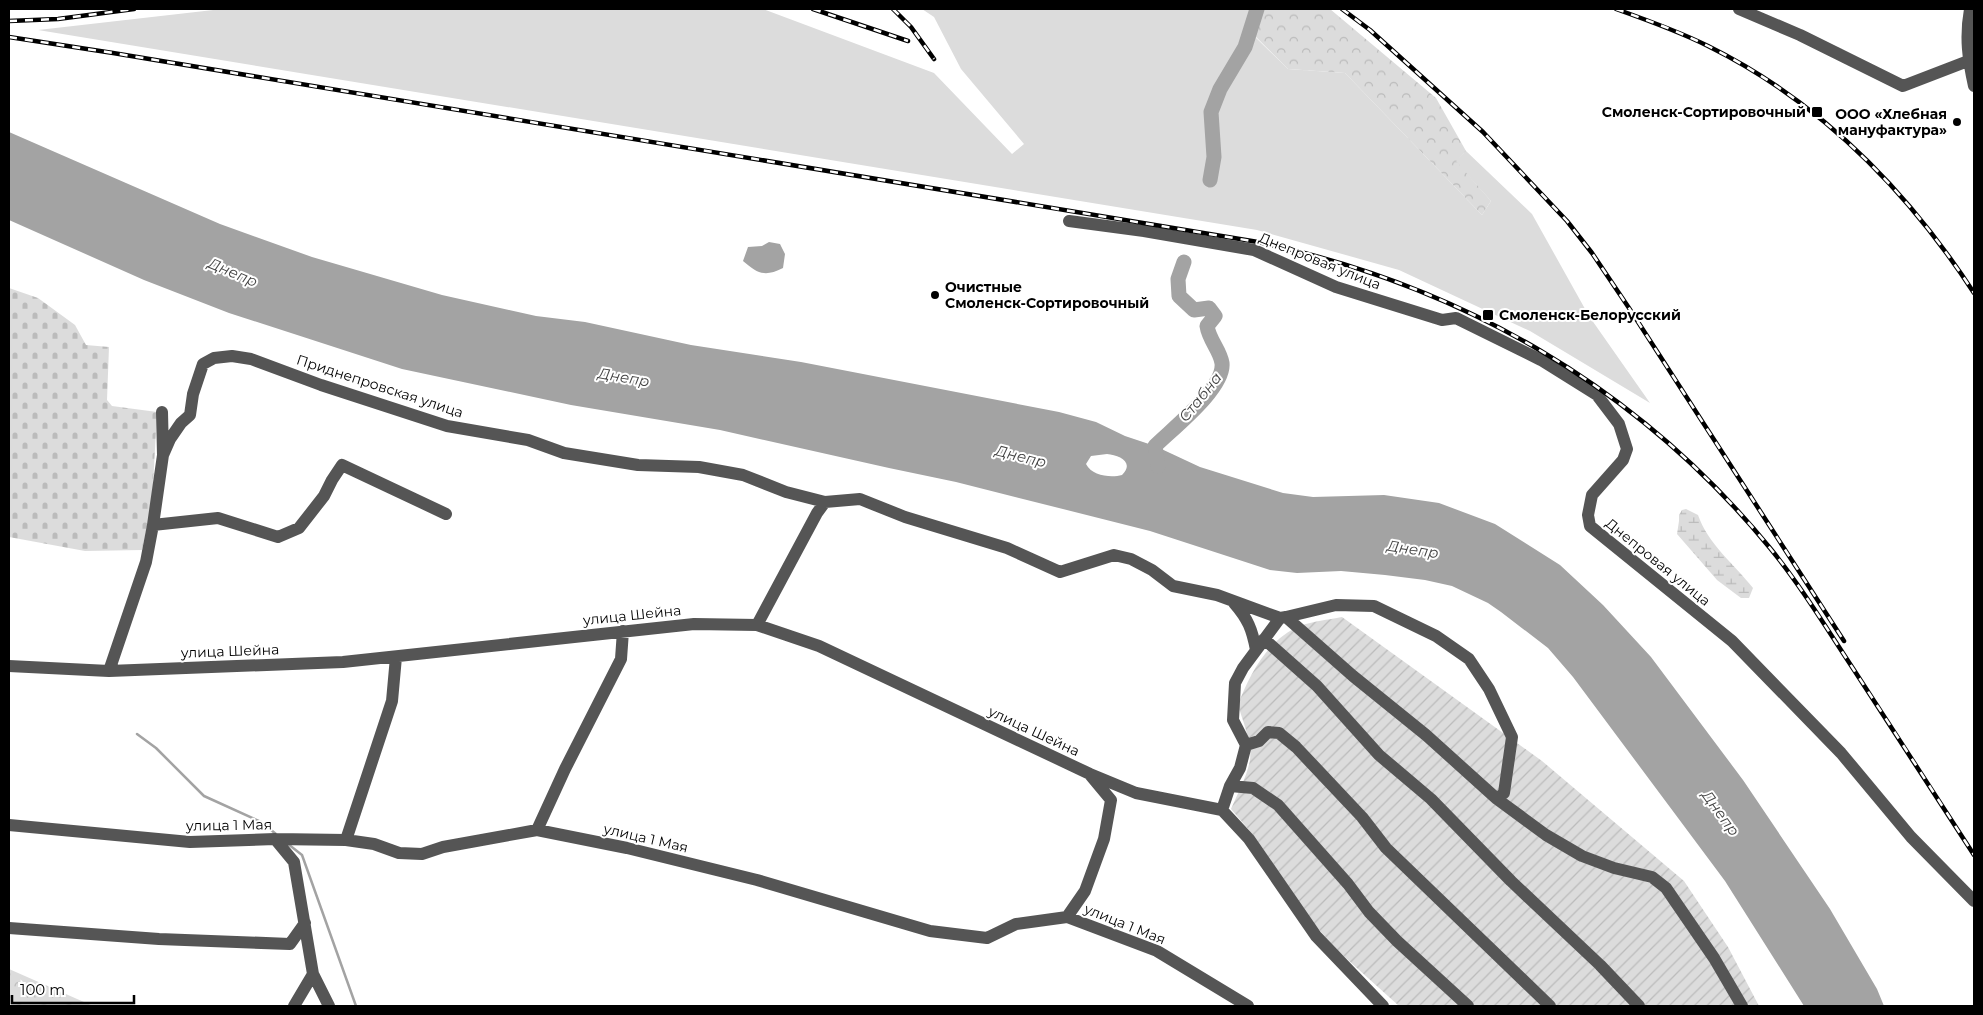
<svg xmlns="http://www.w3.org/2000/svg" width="1983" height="1015" font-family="Montserrat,sans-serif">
<defs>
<pattern id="forest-crowns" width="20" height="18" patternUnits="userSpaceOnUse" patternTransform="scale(1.25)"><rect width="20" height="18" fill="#dcdcdc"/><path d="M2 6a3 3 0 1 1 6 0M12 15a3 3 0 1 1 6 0" fill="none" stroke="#bbb"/></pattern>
<pattern id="wetland-marsh" width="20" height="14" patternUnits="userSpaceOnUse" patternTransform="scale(1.25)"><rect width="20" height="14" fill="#dcdcdc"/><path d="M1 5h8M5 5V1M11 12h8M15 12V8" fill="none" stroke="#bbb"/></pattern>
<pattern id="cemetery-stones" width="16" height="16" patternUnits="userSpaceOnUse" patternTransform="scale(1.25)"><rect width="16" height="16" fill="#dcdcdc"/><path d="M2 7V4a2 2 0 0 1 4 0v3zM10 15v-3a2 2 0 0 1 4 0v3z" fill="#bbb"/></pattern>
<pattern id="garden-furrows" width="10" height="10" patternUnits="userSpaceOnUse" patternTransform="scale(1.25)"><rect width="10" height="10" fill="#dcdcdc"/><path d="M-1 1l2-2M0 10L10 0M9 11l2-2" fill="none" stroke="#bbb"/></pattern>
</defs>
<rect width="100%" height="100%" fill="#fff"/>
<path fill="#dcdcdc" d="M222,9H763L934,73L1012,154L1024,144L961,69L934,17L922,9H1257L1249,31L1288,69L1345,73L1482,215L1491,201L1455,161L1466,151L1532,214L1589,316L1650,403L1530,331L1399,270L1257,230L38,30Z"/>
<path fill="url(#forest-crowns)" d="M1257,9H1330L1436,98L1466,151L1456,161L1491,201L1482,215L1345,73L1288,69L1249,30Z
M9,969L93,1006H9Z"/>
<path fill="url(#wetland-marsh)" d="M1686,509L1698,515C1708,544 1734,564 1753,588L1749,598H1741L1717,580L1677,534L1679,521V515L1682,510Z"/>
<path fill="url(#cemetery-stones)" d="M9,288L38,298L75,325L86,345L109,347L107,400L112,406L157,412L152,503L142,550L85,551L9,537Z"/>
<path fill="url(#garden-furrows)" d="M1342,617L1542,761L1684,881L1728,947L1759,1006H1399L1337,950L1308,917L1255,837L1231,809C1238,793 1247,776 1250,760C1252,742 1243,722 1238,705C1249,675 1268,639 1300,626C1313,621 1328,620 1342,617Z"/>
<path fill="#a3a3a3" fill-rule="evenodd" d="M9,132L220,224L312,257L442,295L536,316L585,322L691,345L801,362L1059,412L1096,422L1125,436L1155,446L1200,467L1283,493L1313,497L1384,495L1439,503L1495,524L1560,565L1603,605L1651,657L1743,780L1830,909L1877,989L1884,1006H1804L1725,881L1573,677L1548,648L1501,612L1488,603L1452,586L1425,580L1385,575L1341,571L1297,573L1270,570L1150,531L956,482L889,468L720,430L571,405L402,369L229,313L144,280L9,220ZM1107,454C1119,455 1135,462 1122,475C1111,478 1092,476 1086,464L1091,456Z
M769,242L780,244L785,254L783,268C765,277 758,274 743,261L748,247L762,246Z"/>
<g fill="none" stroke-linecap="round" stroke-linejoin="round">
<path stroke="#a3a3a3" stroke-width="2.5" d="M137,734L156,748L204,796L261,822L276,834
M288,844L302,855L356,1006"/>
<path stroke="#a3a3a3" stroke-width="15" d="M1210,180L1214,157L1211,112L1220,89L1245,47L1257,9
M1158,466L1155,446C1172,429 1225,388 1222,363C1220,350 1209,340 1207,326L1215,316L1209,308L1194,310L1179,296L1178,279L1184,262"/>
<path stroke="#555" stroke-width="12" d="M1739,9L1800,35L1903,86L1968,61
M1970,9C1965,37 1968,59 1974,86
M1069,221L1144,231L1254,250L1336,287L1442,320L1456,318L1541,360L1597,395L1619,424L1627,449L1623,460L1592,495L1588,515L1590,526L1732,641L1841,753L1911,837L1974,901
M163,455L170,439L181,423L190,415L193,394L203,364L214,358L232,356L251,359L321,385L447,426L528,440L564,453L638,465L699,467L743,475L786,492L825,502L860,499L905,517L1007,548L1060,572L1114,555L1131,559L1152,570L1173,586L1217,595L1280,618
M153,525L218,518L278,537L299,528L324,496L332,480L342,465L446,514
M1234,603C1248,619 1252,629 1256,650
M757,625L817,513L825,502
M1264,639L1317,686L1379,755L1431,799L1511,881L1600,965L1639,1006
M9,666L109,671L343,662L694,624L757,625L819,646L1090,774L1136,793L1222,810
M109,671L146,562L153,525L163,455L162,412
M1246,745L1259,741L1268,732L1279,733L1296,747L1362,817L1386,848L1550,1006
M1230,786L1253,788L1278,805L1348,884L1369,912L1397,941L1468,1006
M1497,799L1546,835L1582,856L1614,868L1652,877L1666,888L1714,958L1742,1006
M1222,810L1230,786L1240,768L1246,745L1233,720L1235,683L1243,668L1280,618L1286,617L1336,605L1374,606L1436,636L1469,659L1489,689L1512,737L1504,793L1497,799L1426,735L1353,676L1286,617
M1222,810L1249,839L1316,936L1383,1006
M9,825L190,842L275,839L346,840L374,844L399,853L422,854L443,847L537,830L627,848L757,880L930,931L987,938L1016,924L1067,917L1157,951L1248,1006
M537,830L565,769L621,659L623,631
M275,839L294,862L313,974L329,1006
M346,840L392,701L396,657
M1067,917L1085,891L1104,839L1111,800L1091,776
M9,928L159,939L290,944L305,923
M294,1006L313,974"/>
<g stroke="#000" stroke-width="4.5">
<path id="rail" d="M813,9L908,41
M893,9L911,27L934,59
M1342,9L1370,30L1483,132L1567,221L1592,253L1629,308L1844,641
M1616,9C1647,20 1678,31 1708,46C1819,101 1907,190 1974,293
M9,21L58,19L134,9
M9,37L113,53L1258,242C1461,285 1638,387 1770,548C1801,586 1827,629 1854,670C1894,731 1934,793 1974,855"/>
</g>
<use href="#rail" stroke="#fff" stroke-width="2.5" stroke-dasharray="8" stroke-linecap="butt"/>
</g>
<g fill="#000" stroke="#fff" stroke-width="2">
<rect x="1811" y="106" width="12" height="12" rx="2.5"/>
<circle cx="1957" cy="122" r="5"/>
<circle cx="935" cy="295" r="5"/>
<rect x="1482" y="309" width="12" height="12" rx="2.5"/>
</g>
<g text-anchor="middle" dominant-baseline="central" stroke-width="4" stroke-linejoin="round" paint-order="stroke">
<g font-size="14" font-weight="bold" fill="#000" stroke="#fff" text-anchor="end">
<text x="1806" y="112">Смоленск-Сортировочный</text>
<text x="1947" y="114">ООО «Хлебная<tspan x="1947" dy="16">мануфактура»</tspan></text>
<text x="945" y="287" text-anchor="start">Очистные<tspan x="945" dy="16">Смоленск-Сортировочный</tspan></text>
<text x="1499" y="315" text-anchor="start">Смоленск-Белорусский</text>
</g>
<g font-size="14" fill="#000" stroke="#fff">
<text transform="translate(1320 261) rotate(22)">Днепровая улица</text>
<text transform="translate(380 386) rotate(18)">Приднепровская улица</text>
<text transform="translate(1658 562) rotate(39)">Днепровая улица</text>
<text transform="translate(632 615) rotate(-6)">улица Шейна</text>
<text transform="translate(230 651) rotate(-2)">улица Шейна</text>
<text transform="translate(1034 731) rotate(25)">улица Шейна</text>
<text transform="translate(229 825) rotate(-1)">улица 1 Мая</text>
<text transform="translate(646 838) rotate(13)">улица 1 Мая</text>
<text transform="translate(1125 924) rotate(22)">улица 1 Мая</text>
</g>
<g font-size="15" font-style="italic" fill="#444" stroke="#fff">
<text transform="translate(233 272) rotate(23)">Днепр</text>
<text transform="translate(624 377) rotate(10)">Днепр</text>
<text transform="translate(1200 397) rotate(-51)">Стабна</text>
<text transform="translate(1021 456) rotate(14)">Днепр</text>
<text transform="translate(1413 549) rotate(9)">Днепр</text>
<text transform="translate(1721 813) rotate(54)">Днепр</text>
</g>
</g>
<rect width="1983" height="1015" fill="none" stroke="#000000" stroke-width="20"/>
<path d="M12 995v8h122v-8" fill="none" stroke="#000000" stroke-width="2.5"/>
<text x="20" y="995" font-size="15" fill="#000000" stroke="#ffffff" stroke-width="4" paint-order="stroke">100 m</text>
</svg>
